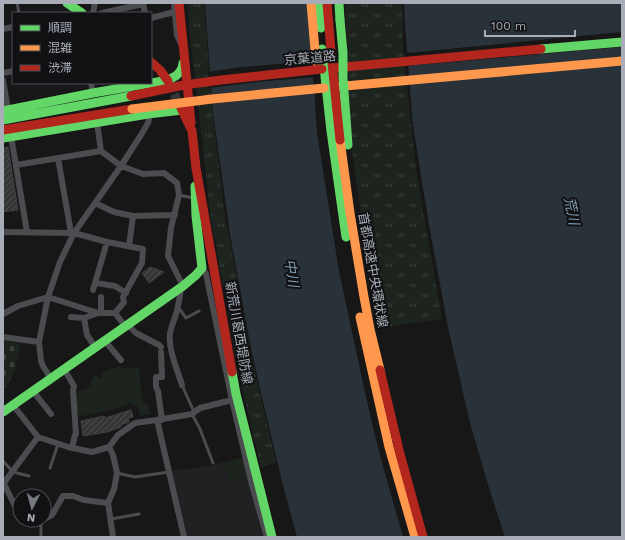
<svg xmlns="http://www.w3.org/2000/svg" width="625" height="540" font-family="'Work Sans','Noto Sans JP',sans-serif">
<defs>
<pattern id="grass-tufts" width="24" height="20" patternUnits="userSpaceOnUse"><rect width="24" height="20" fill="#1d241e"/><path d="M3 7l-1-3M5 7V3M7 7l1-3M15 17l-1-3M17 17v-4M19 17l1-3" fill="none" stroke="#3b413d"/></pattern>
<pattern id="cemetery-stones" width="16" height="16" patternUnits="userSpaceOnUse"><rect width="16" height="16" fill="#1d241e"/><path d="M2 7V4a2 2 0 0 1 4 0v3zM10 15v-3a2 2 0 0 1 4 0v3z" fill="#3b413d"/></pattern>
<pattern id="building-hatch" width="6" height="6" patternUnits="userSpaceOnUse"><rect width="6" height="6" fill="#353536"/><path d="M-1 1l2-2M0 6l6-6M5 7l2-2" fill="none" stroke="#4f5051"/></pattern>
</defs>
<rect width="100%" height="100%" fill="#171717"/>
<path fill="#212123" d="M221,463L230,480L248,476L265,537H186L172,471L214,465Z"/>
<path fill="url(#grass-tufts)" d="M188,3H204L212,107L224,211L253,364L276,462L261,467L237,366L210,211L189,25Z
M345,3H402L403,49L416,170L442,319L378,328L350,137Z"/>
<path fill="url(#cemetery-stones)" d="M6,341L20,344C17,361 16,373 6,388L3,386V349Z"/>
<path fill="#1d241e" d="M118,367L126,368L139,367L142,401L149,406L150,414L140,416L138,408L130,402C120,410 91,414 77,417L75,392C87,389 91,388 93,375L101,378L104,371Z
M244,457L248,476L230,480L221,463Z"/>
<path fill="#2a3239" d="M205,3H308L317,133L339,271L362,379L374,432L384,470L403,537H297L283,485L262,397L250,343L230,234L213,112Z
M404,3H622V537H505L490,491L470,423L448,327L429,225L413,125L405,25Z"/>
<path fill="#171717" d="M622,32V47L407,66L406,53Z
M314,61L315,77L256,82L209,88L208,72L241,67Z"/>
<path fill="url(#building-hatch)" stroke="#3f4043" d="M8,147L18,210L3,212V148Z
M150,267L164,272L149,283L142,273Z
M131,410L133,417L128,418L129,421V422L121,425V427L107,432L83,436L81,421L104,416L105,418Z"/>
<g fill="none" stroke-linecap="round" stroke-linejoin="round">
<path stroke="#343537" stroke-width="9" stroke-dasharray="9 4.5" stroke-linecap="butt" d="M168,82L181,108"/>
<path stroke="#4b4c50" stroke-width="3" d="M17,3L19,13
M179,195L193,198
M178,307L186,318L199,311
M182,385L194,412
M192,414L200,429L213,463
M3,461L13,472L29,476
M50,468L58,444
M117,473L135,477L169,472
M111,519L139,514
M41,520V537"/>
<path stroke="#4b4c50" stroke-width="6" d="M174,3L177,35L181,44
M93,13L95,3
M102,13L143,4L145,13
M151,18L174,12
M3,29L13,27
M3,73L13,71
M3,80L8,110
M91,83L93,93
M97,122L101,151
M11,136L27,232
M58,158L71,233
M16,165L101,151L121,166L143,174L164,173L177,183L179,195L171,228L168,256L183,286
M95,203L114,212L133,216L175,215
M3,232L74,233L107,242L143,249L142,263L123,297L124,302L115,313H98
M129,246L133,216
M202,268L206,274L232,400L252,485L267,537
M96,283L115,286L126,293
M181,287C180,293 180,299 178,305C177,315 172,323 170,333C168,349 177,369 182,385
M93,290L107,242
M101,313V297
M115,313L125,326
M3,314L18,306L48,297L98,313L84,318L71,317
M84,318L87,335L95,347
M127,324L136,333L159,345L161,347
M3,337L39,342
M104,340L121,360
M161,352L162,377H156V387L158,391L162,420
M64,369L74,386L73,391L76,434L75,435L72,448
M51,379L43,366L41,361L39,342L48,297L60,262L74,233L121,166L141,135L148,123L149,119L148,114
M33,391L51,414
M13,405L38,437L68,447L92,452L109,447L118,435L135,423L157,420L192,414L200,408L232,400
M157,420L184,537
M109,447L113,455L117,473L114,489L108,503L113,537
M3,484L38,437
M4,484L15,506L20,509
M44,519L52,515L63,496H73L84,500L108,503"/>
<path stroke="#63d668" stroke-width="9" d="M67,3L82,13
M339,3L340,20
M541,49L622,42
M151,83C164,81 182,79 183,63
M3,111L93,93L151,83
M3,120L131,96
M3,138L148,114L182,110
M232,372L236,394L272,537
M3,412L183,286L196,275L202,268L196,216L195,186"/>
<path stroke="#ff974d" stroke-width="9" d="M334,87L622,61"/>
<path stroke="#b3261e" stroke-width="9" d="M179,3L191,123
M151,62L160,70L168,81
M334,68L541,49
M181,108L192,131L196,168L232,372
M3,130L132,109"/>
<path stroke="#63d668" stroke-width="9" d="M319,3L321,28
M340,20L343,53V78L348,145
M322,49L331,131L346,237"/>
<path stroke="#ff974d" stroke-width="9" d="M311,3L316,62
M132,109L212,99L324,88
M340,140L350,213L364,297L370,329L380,370
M360,317L389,447L415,537"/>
<path stroke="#b3261e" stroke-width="9" d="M327,3L332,63L340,140
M131,96L184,85L221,80L322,69
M380,370L400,454L423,537"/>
</g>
<g text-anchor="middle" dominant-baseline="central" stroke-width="4" stroke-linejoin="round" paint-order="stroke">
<g font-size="13" fill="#a8adb8" stroke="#111113">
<text transform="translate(310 58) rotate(-5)">京葉道路</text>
<text transform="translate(373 270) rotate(80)">首都高速中央環状線</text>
<text transform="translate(239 333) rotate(80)">新荒川葛西堤防線</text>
</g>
<g font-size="14" font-style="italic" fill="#7f9bb3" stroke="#111113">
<text transform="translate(572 211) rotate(78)">荒川</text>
<text transform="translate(292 273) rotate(82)">中川</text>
</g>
</g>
<rect width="625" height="540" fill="none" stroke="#a8adb8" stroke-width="8"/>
<rect x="12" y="12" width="140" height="72" fill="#111113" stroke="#4d4f55"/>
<rect x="20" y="25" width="20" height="6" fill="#63d668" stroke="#4d4f55"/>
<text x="48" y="32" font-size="12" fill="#a8adb8">順調</text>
<rect x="20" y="45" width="20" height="6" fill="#ff974d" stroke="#4d4f55"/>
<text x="48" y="52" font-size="12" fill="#a8adb8">混雑</text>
<rect x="20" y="65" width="20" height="6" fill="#b3261e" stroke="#4d4f55"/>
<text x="48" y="72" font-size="12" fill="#a8adb8">渋滞</text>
<g transform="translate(32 508) rotate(186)"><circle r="19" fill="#111113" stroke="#4d4f55"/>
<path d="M0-3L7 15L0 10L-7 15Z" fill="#757880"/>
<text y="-6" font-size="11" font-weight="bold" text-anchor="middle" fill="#a8adb8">N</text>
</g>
<path d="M485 30v6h90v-6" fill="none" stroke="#a8adb8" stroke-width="2"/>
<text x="491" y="30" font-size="12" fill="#a8adb8" stroke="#111113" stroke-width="3" paint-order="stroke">100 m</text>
</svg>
